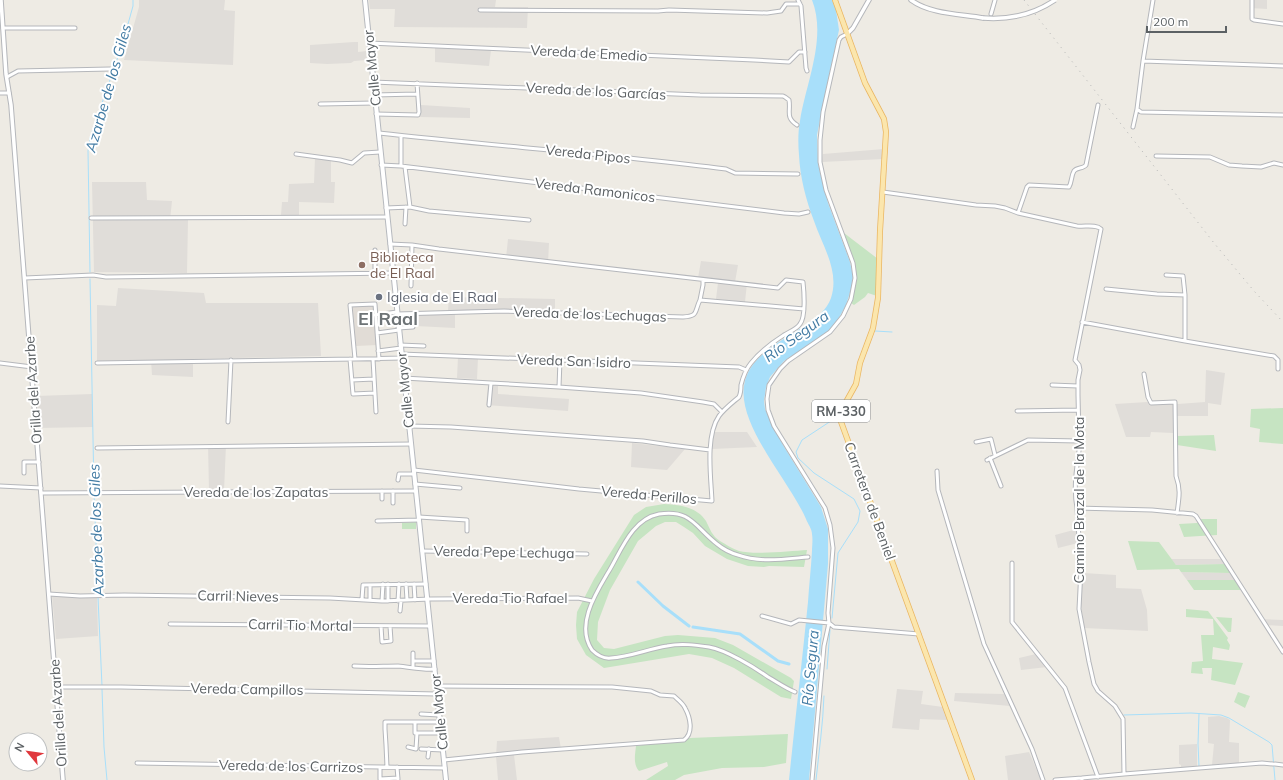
<svg xmlns="http://www.w3.org/2000/svg" width="1283" height="780" font-family="Mulish,sans-serif">
<rect width="100%" height="100%" fill="#eeebe4"/>
<path fill="#e0ddd9" d="M139,0H225L224,10L235,11L233,65L124,60L139,7Z
M369,0H496L495,7H528L527,28L394,27L395,9H370Z
M1250,0H1267V9L1250,8Z
M354,42H358V52L366,51L367,60L354,61L351,63L327,64L310,63V45Z
M435,48L491,50L489,66L435,62Z
M421,105L470,108V118L420,117Z
M884,149L883,159L822,162L823,154Z
M315,158L331,160V182H335L334,203L299,202V215H281L282,202H288L289,184L314,183Z
M92,182H146L147,200L172,201L170,220H188L187,273L94,272Z
M508,239L549,243L548,263L506,258Z
M701,261L738,265L735,282L747,283L745,302L716,299L718,283L698,278Z
M118,288L204,293L206,303H318L321,356L193,359V377L152,375L151,360L97,361V305L116,306Z
M449,297L555,299V311H448Z
M455,314V328L416,326V315Z
M458,357L478,358L477,379L457,378Z
M1206,370L1225,373L1221,405L1208,403V416H1173V433L1151,432L1150,437H1126L1115,404L1147,402L1178,404L1205,402Z
M488,385L498,386V394L569,399L568,411L486,405Z
M92,394L93,427L38,428L37,396Z
M714,432H747L757,447L712,449Z
M632,443L685,449L667,470L631,467Z
M208,444L226,445L224,491H209Z
M1077,529L1078,543L1058,548L1055,535Z
M1171,559H1222L1225,564L1176,565Z
M1181,572L1230,573L1235,580H1187Z
M1083,573L1116,575V588L1141,589L1147,610L1148,631L1084,628L1080,595Z
M52,595L97,598L98,636L56,639Z
M1260,619L1283,620V626L1263,625Z
M1036,654L1047,667L1021,670L1019,658Z
M897,689L923,691L921,704L943,707L947,720L920,719L919,730L892,728Z
M955,693L1004,694L1010,706L954,701Z
M1219,716L1227,718L1230,720L1229,742L1239,743V763L1212,765L1214,744L1208,743V717Z
M559,737L561,749L560,750L514,755L517,780H498L496,756L497,741Z
M1197,744V767H1181V765L1179,764V745Z
M1029,752L1041,780H1008L1005,756Z"/>
<path fill="#e1dcd6" d="M352,306H374L377,345L356,346Z"/>
<path fill="#c6e4c2" d="M844,233L878,259L877,296L868,293L865,297L854,305L851,303L856,280L855,266Z
M1283,408V444L1259,442L1260,429L1250,427L1251,409Z
M1214,435L1216,451L1177,445V436Z
M664,504C680,505 697,507 706,521C710,529 712,536 720,541C725,544 733,549 739,551C754,555 791,551 807,550L804,567L769,566L764,567L748,566L727,559L705,546L693,533L684,527L676,522H665L656,526L638,541L610,590L598,622L597,640L604,648L614,649L665,636L678,635L715,638L733,645L791,678L794,681L791,699L781,697L734,668L712,658L689,654L604,668L586,655L577,639L576,625L577,612L594,579L634,515L646,507Z
M1199,519H1217V535L1184,537L1179,524L1197,523Z
M416,522V529H402V523Z
M1128,541L1159,542L1176,565L1225,564L1230,573L1181,572L1179,569L1137,570Z
M1187,580H1235L1241,590H1194Z
M1186,609L1208,611L1228,638L1227,640L1230,645L1229,650L1213,647L1212,659L1243,663L1235,685L1211,680L1212,668H1202L1203,674L1191,673L1192,662L1203,661L1201,635H1214L1213,619L1186,617Z
M1216,617L1232,618L1231,632H1228Z
M1238,692L1250,696L1245,708L1234,702Z
M788,734L786,763L764,767L722,768L684,775L675,780H646L668,766L667,762L639,771C633,764 635,755 636,746L690,738Z"/>
<path fill="#a8dffa" d="M812,0H832L836,10L839,30L826,90L817,135L818,164L828,203L850,262L853,276L852,286L846,305L836,323L824,335L784,361L770,377L766,387L764,401L765,409L783,445L821,507L828,529V564L809,780H789C795,721 802,662 808,602C809,585 811,569 812,551C812,546 813,540 812,534C812,529 808,524 806,519C790,482 738,426 744,386C748,356 783,340 806,325C816,318 827,310 831,298C840,271 822,245 814,221C806,200 800,177 799,155C798,144 798,131 800,121C806,83 827,38 812,0Z"/>
<g fill="none" stroke-linecap="round" stroke-linejoin="round">
<path stroke="#a8dffa" stroke-width="1" d="M90,272L88,151L90,138L123,42L133,6V0
M90,279L94,491L98,594
M875,331L892,332
M98,597L102,686
M832,618L838,553L858,522L860,511L854,499L814,473L798,458L796,452L802,440L837,417
M827,669L830,630
M102,689L104,747L107,780
M1199,714L1198,744L1199,766
M1124,715L1191,713L1221,715L1229,718L1269,742L1272,745L1275,780
M816,780C819,752 823,724 824,696"/>
<path stroke="#a8dffa" stroke-width="3" d="M638,582L663,606L689,626
M693,627L740,634L778,661L789,664"/>
<g stroke="#b5b7bb" stroke-width="5">
<path id="minor" d="M798,0L801,6L806,68L807,71
M1252,0V19L1254,20L1283,24
M480,10L658,11L669,10L767,13L781,11L786,4H800
M991,14L995,0
M3,28H75
M369,43L754,60L789,62L799,52H805
M1143,61L1153,0
M1283,66L1143,61L1137,109L1141,112L1283,115
M7,77L18,71L110,69
M373,82L700,95L783,96L785,97L789,100C791,112 785,117 797,125
M0,93H9
M374,95L417,94
M320,104L375,103
M376,114L418,115L419,112L417,83
M1133,127L1137,109
M379,133C494,146 610,154 726,169L735,173L798,174
M401,136V166
M296,154L340,160L352,163L364,153L380,152
M1156,156L1210,157L1229,165L1242,166L1261,167L1274,163L1283,165
M381,165L401,166L784,213L799,214L808,212
M405,167L410,207
M883,192L976,205L995,206L1005,208L1018,213L1077,226C1085,227 1096,224 1101,229L1075,360L1079,365L1080,370L1078,380V395L1079,438L1080,444C1077,465 1073,487 1077,508L1081,569L1079,609L1089,662L1094,684L1098,691L1115,706L1123,719L1124,774L1082,778
M386,208L410,207L429,211L529,220
M1018,213L1027,187L1029,185L1069,187C1072,182 1071,176 1074,171C1077,167 1083,169 1086,165L1098,105
M91,218L387,217
M405,224L406,207
M390,244L412,245L439,249L778,288L786,280L803,282C804,291 806,317 800,324C797,329 789,332 784,335C773,342 760,352 751,363C746,369 743,377 741,385C741,390 741,393 739,397C732,403 724,409 719,416C705,436 711,478 712,501L579,489L414,470
M375,273V250
M1166,275L1183,276L1185,295
M25,278L93,275L106,277L393,273
M703,280V285L700,300L804,309
M411,286L412,245
M397,314L504,311L683,317C699,316 694,312 700,300
M375,315L397,312
M1082,322L1185,341V295L1157,294L1106,289
M398,328L413,327
M377,333L399,330
M1185,341L1274,356L1278,360V369
M400,345L424,346
M378,351L401,348
M401,354L739,367L746,370
M350,359L353,394L375,393
M373,359L376,412
M379,359L375,304L350,305L355,359L402,358
M0,363L32,367
M97,363L355,359
M1144,374L1148,397L1151,403L1175,402L1176,476C1181,490 1179,498 1177,513
M404,378L491,383L489,405
M352,380L374,379
M491,383L559,387L560,360
M1052,385L1078,386
M559,387L641,393L703,402L714,404L722,412
M1017,411L1078,410
M228,422L231,360
M409,426L451,427L643,441L670,445L710,450
M976,442L991,439L995,455
M97,448L411,444
M990,458L1001,486
M987,460L1028,440L1079,441
M937,471L938,490L984,644L1032,749L1043,780
M24,473V462H39
M398,480L399,474H414
M415,484L460,488
M0,486L41,488
M382,491V499
M393,491V503
M41,493L416,491
M1077,508L1152,510L1193,514L1196,516L1283,652
M419,517L467,520V531
M377,521L419,520
M422,551L587,554
M1012,563V622L1065,688L1098,777
M388,584V601
M406,584L407,600
M414,584L415,600
M370,585V600
M49,594L80,596L124,595L330,598L382,601L430,599L578,598L592,601
M362,599L363,585L426,584
M382,601L383,584
M398,601L399,584
M400,611L401,601
M762,616L791,624L799,620L829,623L834,627L919,634
M170,624L430,626
M381,626L382,642L391,641L390,626
M413,661H434
M354,666C369,667 383,666 398,666C410,667 422,670 435,669
M413,668V653
M437,686L612,687L651,691L660,695L674,696C677,699 683,703 685,708C690,717 694,733 684,740L522,752L444,760
M56,687H121L437,694
M795,692C785,688 777,682 768,677C754,667 726,650 709,647C695,645 681,643 667,646C648,649 630,657 611,658C603,659 597,655 592,650C575,625 596,593 609,571C621,551 632,519 659,514C691,509 695,527 717,544C723,549 731,553 738,555C760,563 785,559 808,557
M421,714L439,715
M415,722V733H417
M408,747L416,749L417,733H441
M421,749L443,750
M428,757L429,749
M137,763L445,768
M1275,764L1283,765
M380,767V779L398,778
M387,767L386,745L385,729V722H440
M397,767L398,779
M1124,774L1262,763L1273,764
M812,780L824,646L829,623L828,613L833,548L830,525L825,508L774,426L768,410L767,399L769,385L780,369L788,361L830,332L843,316L851,299L855,278L853,263L826,190L820,162V140L823,112L839,40L841,37L847,34
M1055,780L1082,778V780"/>
</g>
<g stroke="#b5b7bb" stroke-width="5.5">
<path id="tertiary" d="M1,0L6,74L11,105L63,780
M911,0C930,14 960,14 983,18
M847,34L853,28L869,0"/>
</g>
<g stroke="#b6b9be" stroke-width="6">
<path id="secondary" d="M365,0L446,780"/>
</g>
<g stroke="#eab662" stroke-width="6">
<path id="primary" d="M835,0L865,83L884,119L886,132L880,231L878,298L873,328L860,363L856,384L841,411L840,419L972,780"/>
</g>
<use href="#minor" stroke="#fff" stroke-width="3"/>
<use href="#tertiary" stroke="#fff" stroke-width="3.5"/>
<use href="#secondary" stroke="#fff" stroke-width="4"/>
<use href="#primary" stroke="#fbe6ad" stroke-width="4.5"/>
<path stroke="#b3b4b4" stroke-width="1" stroke-dasharray="1 5" stroke-linecap="butt" d="M1024,0L1214,243L1254,291L1283,322"/>
<g stroke="#b5b7bb" stroke-width="5.5" stroke-linecap="butt">
<path id="tertiary-bridge" d="M983,18C1009,20 1033,15 1055,0"/>
</g>
<use href="#tertiary-bridge" stroke="#fff" stroke-width="3.5"/>
</g>
<circle fill="#8d6e63" stroke="#fff" stroke-width="1.5" cx="362" cy="265" r="4"/>
<circle fill="#6b7280" stroke="#fff" stroke-width="1.5" cx="379" cy="297" r="4"/>
<g text-anchor="middle" dominant-baseline="central" stroke-width="4" stroke-linejoin="round" paint-order="stroke">
<rect fill="#fff" stroke="#8d9092" stroke-width="1" x="812" y="400" width="58" height="22" rx="3"/>
<g font-size="13" font-weight="bold" fill="#5c6164">
<text x="841" y="411">RM-330</text>
</g>
<g font-size="14" fill="#5c6164" stroke="#fff">
<text transform="translate(589 53) rotate(3)">Vereda de Emedio</text>
<text transform="translate(372 68) rotate(-96)">Calle Mayor</text>
<text transform="translate(596 91) rotate(3)">Vereda de los Garcías</text>
<text transform="translate(588 154) rotate(6)">Vereda Pipos</text>
<text transform="translate(595 190) rotate(7)">Vereda Ramonicos</text>
<text transform="translate(590 314) rotate(2)">Vereda de los Lechugas</text>
<text transform="translate(574 361) rotate(2)">Vereda San Isidro</text>
<text transform="translate(33 390) rotate(-94)">Orilla del Azarbe</text>
<text transform="translate(405 390) rotate(-96)">Calle Mayor</text>
<text x="256" y="492">Vereda de los Zapatas</text>
<text transform="translate(649 495) rotate(5)">Vereda Perillos</text>
<text transform="translate(1079 500) rotate(-90)">Camino Brazal de la Mota</text>
<text transform="translate(870 501) rotate(70)">Carretera de Beniel</text>
<text transform="translate(504 552) rotate(1)">Vereda Pepe Lechuga</text>
<text transform="translate(238 596) rotate(1)">Carril Nieves</text>
<text x="510" y="598">Vereda Tio Rafael</text>
<text transform="translate(300 625) rotate(1)">Carril Tio Mortal</text>
<text transform="translate(247 689) rotate(1)">Vereda Campillos</text>
<text transform="translate(439 712) rotate(-96)">Calle Mayor</text>
<text transform="translate(58 713) rotate(-94)">Orilla del Azarbe</text>
<text transform="translate(291 766) rotate(1)">Vereda de los Carrizos</text>
</g>
<g font-size="14" fill="#785e54" stroke="#fff" text-anchor="start">
<text x="370" y="257">Biblioteca<tspan x="370" dy="16">de El Raal</tspan></text>
</g>
<g font-size="14" fill="#5b616d" stroke="#fff" text-anchor="start">
<text x="387" y="297">Iglesia de El Raal</text>
</g>
<g font-size="15" font-style="italic" fill="#427ba3" stroke="#fff">
<text transform="translate(108 88) rotate(-74)">Azarbe de los Giles</text>
<text transform="translate(796 336) rotate(-36)">Río Segura</text>
<text transform="translate(96 530) rotate(-92)">Azarbe de los Giles</text>
<text transform="translate(810 668) rotate(-85)">Río Segura</text>
</g>
<g font-size="18" font-weight="bold" fill="#6d7376" stroke="#fff">
<text x="388" y="318">El Raal</text>
</g>
</g>
<g transform="translate(28 752) rotate(299)"><circle r="19" fill="#ffffff" stroke="#bec0c1"/>
<path d="M0-3L7 15L0 10L-7 15Z" fill="#e0383d"/>
<text y="-6" font-size="11" font-weight="bold" text-anchor="middle" fill="#5c6164">N</text>
</g>
<path d="M1147 26v6h79v-6" fill="none" stroke="#5c6164" stroke-width="2"/>
<text x="1153" y="26" font-size="12" fill="#5c6164" stroke="#ffffff" stroke-width="3" paint-order="stroke">200 m</text>
</svg>
